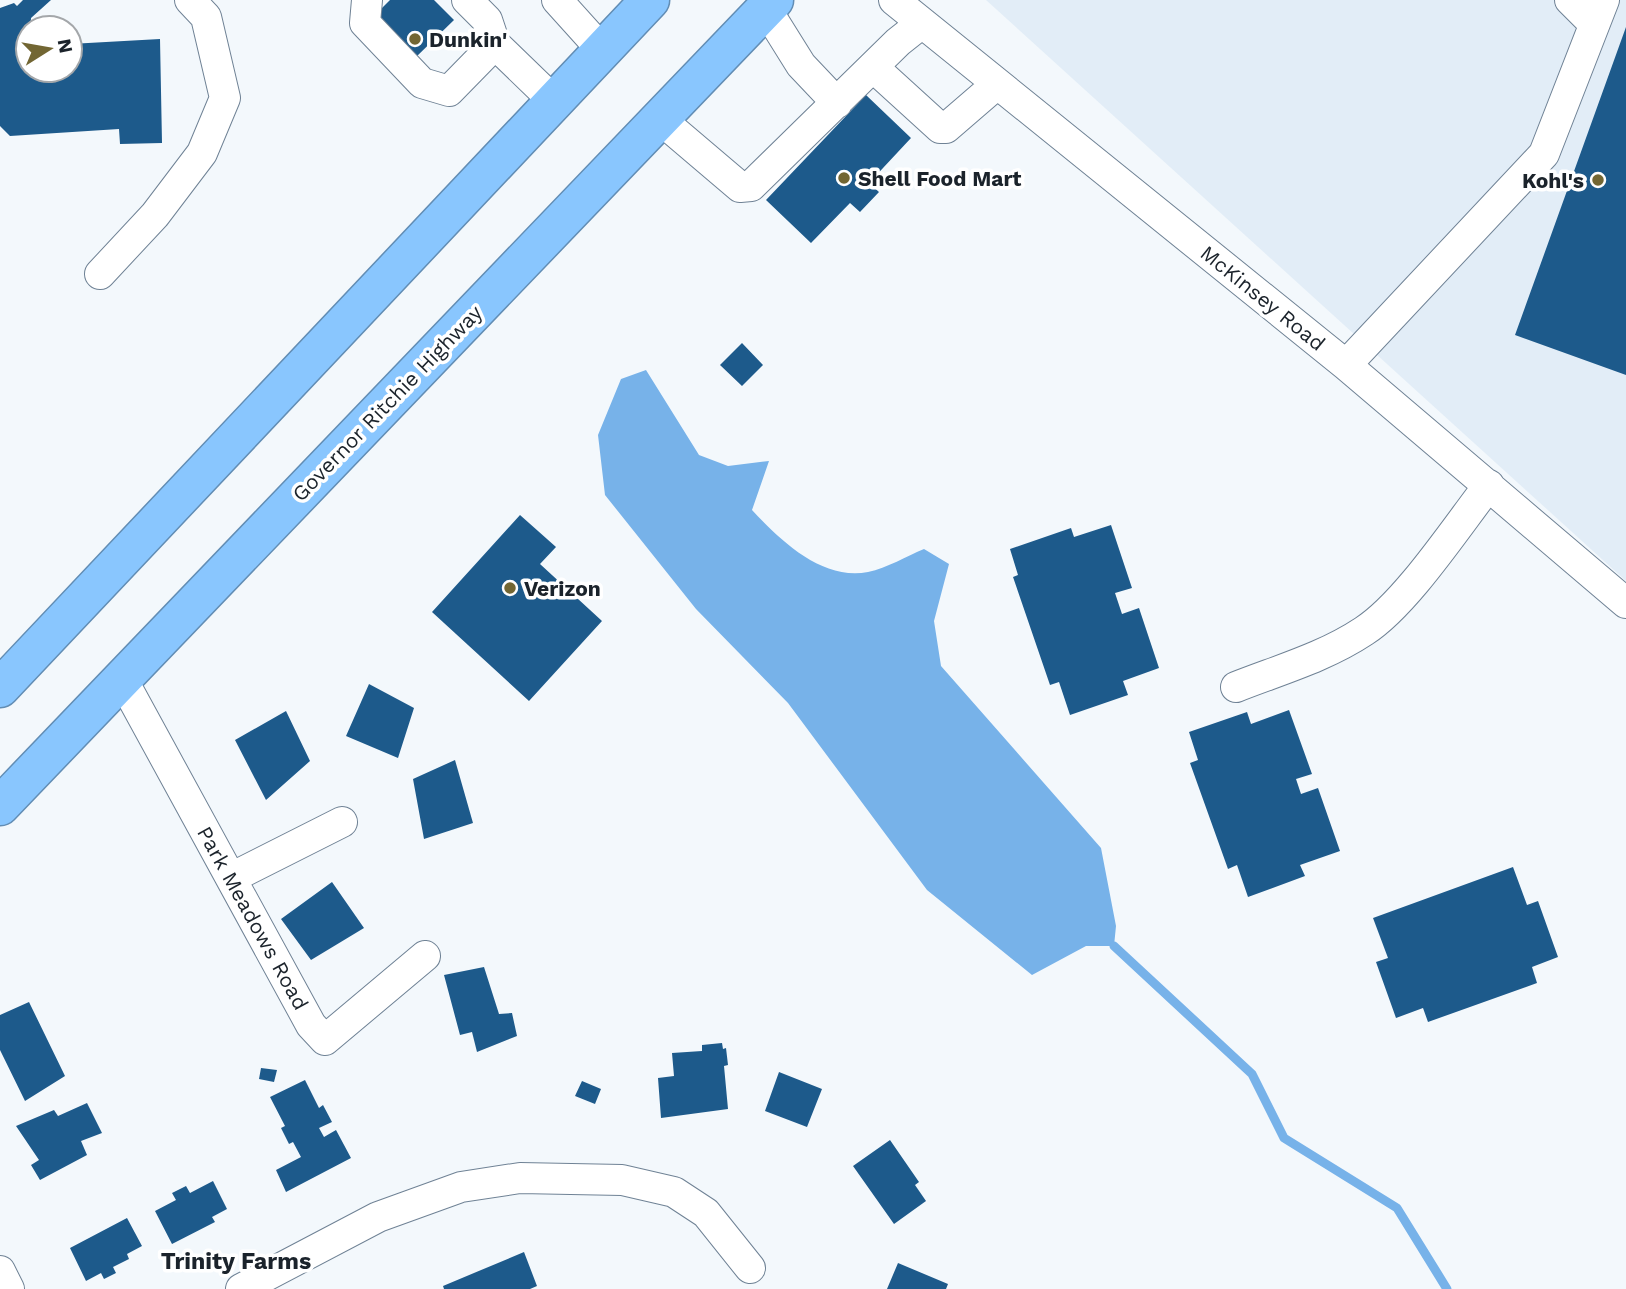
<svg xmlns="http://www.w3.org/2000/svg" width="1626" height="1289" font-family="'Work Sans',sans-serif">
<rect width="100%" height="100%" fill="#f3f8fc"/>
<path fill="#e2edf7" d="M986,0H1626V581Z"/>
<path fill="#77b2e9" d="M646,370L699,455L728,466L769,461L752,510C780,540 822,581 868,572C887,568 907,556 924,549L949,564L934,621L941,666L1101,848L1116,926L1114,946H1086L1032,975L927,890L788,703L696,609L605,495L598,435L621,379Z"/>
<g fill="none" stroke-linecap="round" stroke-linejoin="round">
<path stroke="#77b2e9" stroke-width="9" d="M1114,946L1252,1074L1284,1138L1397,1208L1447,1289"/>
</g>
<path fill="#1d5a8b" d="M23,0H51L31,18L28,70H70V44L160,39L162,143L120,144L119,129L10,136L0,126V8L14,3L17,6Z
M390,0H434L454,20L415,58L374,16Z
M1626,27V375L1515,335Z
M866,95L911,138L869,183L879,192L860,212L850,203L811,243L766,200Z
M742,343L763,365L742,386L720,365Z
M520,515L556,547L540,564L602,621L529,701L432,612Z
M1111,525L1132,588L1115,593L1122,614L1139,608L1159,668L1123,681L1128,695L1070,715L1059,682L1050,685L1013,577L1018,575L1010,549L1071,528L1074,537Z
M369,684L414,708L398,758L346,736Z
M1289,710L1312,774L1296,779L1301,794L1318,788L1340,851L1300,865L1305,876L1248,897L1237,865L1228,869L1190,763L1198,760L1189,732L1247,712L1251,724Z
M286,711L310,761L266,800L235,740Z
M455,760L473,823L424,839L413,779Z
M1513,867L1527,905L1538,901L1558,957L1532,967L1537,983L1428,1022L1423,1008L1396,1018L1376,962L1388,958L1373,918Z
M332,882L364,928L311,960L281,919Z
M484,967L499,1014L512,1013L517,1036L477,1052L472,1032L460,1035L444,975Z
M29,1002L65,1076L25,1101L0,1050V1015Z
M722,1043L723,1049L726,1048L728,1065L724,1066L728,1109L661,1118L658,1078L674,1076L672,1053L702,1051V1045Z
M261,1068L277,1070L274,1082L259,1079Z
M779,1072L822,1089L807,1127L765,1111Z
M305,1080L319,1108L323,1105L332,1122L319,1128L324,1137L336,1130L351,1158L286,1192L276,1170L301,1157L293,1142L289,1144L281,1128L285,1126L270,1097Z
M582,1081L601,1089L595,1104L575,1096Z
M87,1103L102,1133L81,1141L87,1155L40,1180L31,1165L39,1160L16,1126L54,1110L58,1116Z
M890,1140L919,1182L915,1185L926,1201L894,1224L853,1166Z
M213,1181L227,1209L212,1217L215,1222L172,1244L155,1211L176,1200L172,1193L186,1186L190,1193Z
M127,1218L142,1246L127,1254L129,1259L113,1267L116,1273L104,1279L101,1273L86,1281L70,1248Z
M524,1252L537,1286L530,1289H444L443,1286Z
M898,1263L948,1284L946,1289H887Z"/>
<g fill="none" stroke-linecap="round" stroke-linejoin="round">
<g stroke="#6f8295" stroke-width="32">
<path id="minor" d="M367,0L365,23L422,83L449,91L495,44
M467,0L487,20L495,44L555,102
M557,0L603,51
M894,0L1346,365L1626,603
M1570,0L1594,24
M766,9L801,65L837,103
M873,67L940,128H946L997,84
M660,119L740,187L751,186L898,42L922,23
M100,274L155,215L202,153L225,98L206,17L190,0
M1346,365L1544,154L1604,0
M122,679L311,1025L325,1040L425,956
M1236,687C1279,670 1325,657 1364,631C1406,604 1457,526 1489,485
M231,878L342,822
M0,1271L9,1289
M241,1289L378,1217L461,1187L520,1178L622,1180L674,1192L706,1213L750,1268"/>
</g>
<g stroke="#628db4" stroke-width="41">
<path id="highway" d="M0,688L650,0
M0,806L774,0"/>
</g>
<use href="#minor" stroke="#fff" stroke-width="30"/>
<use href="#highway" stroke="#89c6fe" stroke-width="38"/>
</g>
<g fill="#726633" stroke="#fff" stroke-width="2.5">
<circle cx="415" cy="39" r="7"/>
<circle cx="844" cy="178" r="7"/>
<circle cx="1598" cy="180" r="7"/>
<circle cx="510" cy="588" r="7"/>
</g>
<g text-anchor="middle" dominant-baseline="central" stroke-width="7" stroke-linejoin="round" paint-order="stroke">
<g font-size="21" font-weight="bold" fill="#1b232b" stroke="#fff" text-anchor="start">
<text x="429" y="39">Dunkin'</text>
<text x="858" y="178">Shell Food Mart</text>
<text x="1584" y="180" text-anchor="end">Kohl's</text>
<text x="524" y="588">Verizon</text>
</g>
<g font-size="21" fill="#1b232b" stroke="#fff">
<text transform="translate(1263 298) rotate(39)">McKinsey Road</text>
<text transform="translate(387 403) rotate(-46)">Governor Ritchie Highway</text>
<text transform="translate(253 918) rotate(61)">Park Meadows Road</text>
</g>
<g font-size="23" font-weight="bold" fill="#1b232b" stroke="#fff">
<text x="236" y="1261">Trinity Farms</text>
</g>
</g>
<g transform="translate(49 49) rotate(79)"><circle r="33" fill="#ffffff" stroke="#a4a7aa" stroke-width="2"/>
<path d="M0-5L12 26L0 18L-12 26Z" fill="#726633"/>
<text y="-10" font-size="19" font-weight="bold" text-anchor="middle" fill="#1b232b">N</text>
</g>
</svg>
